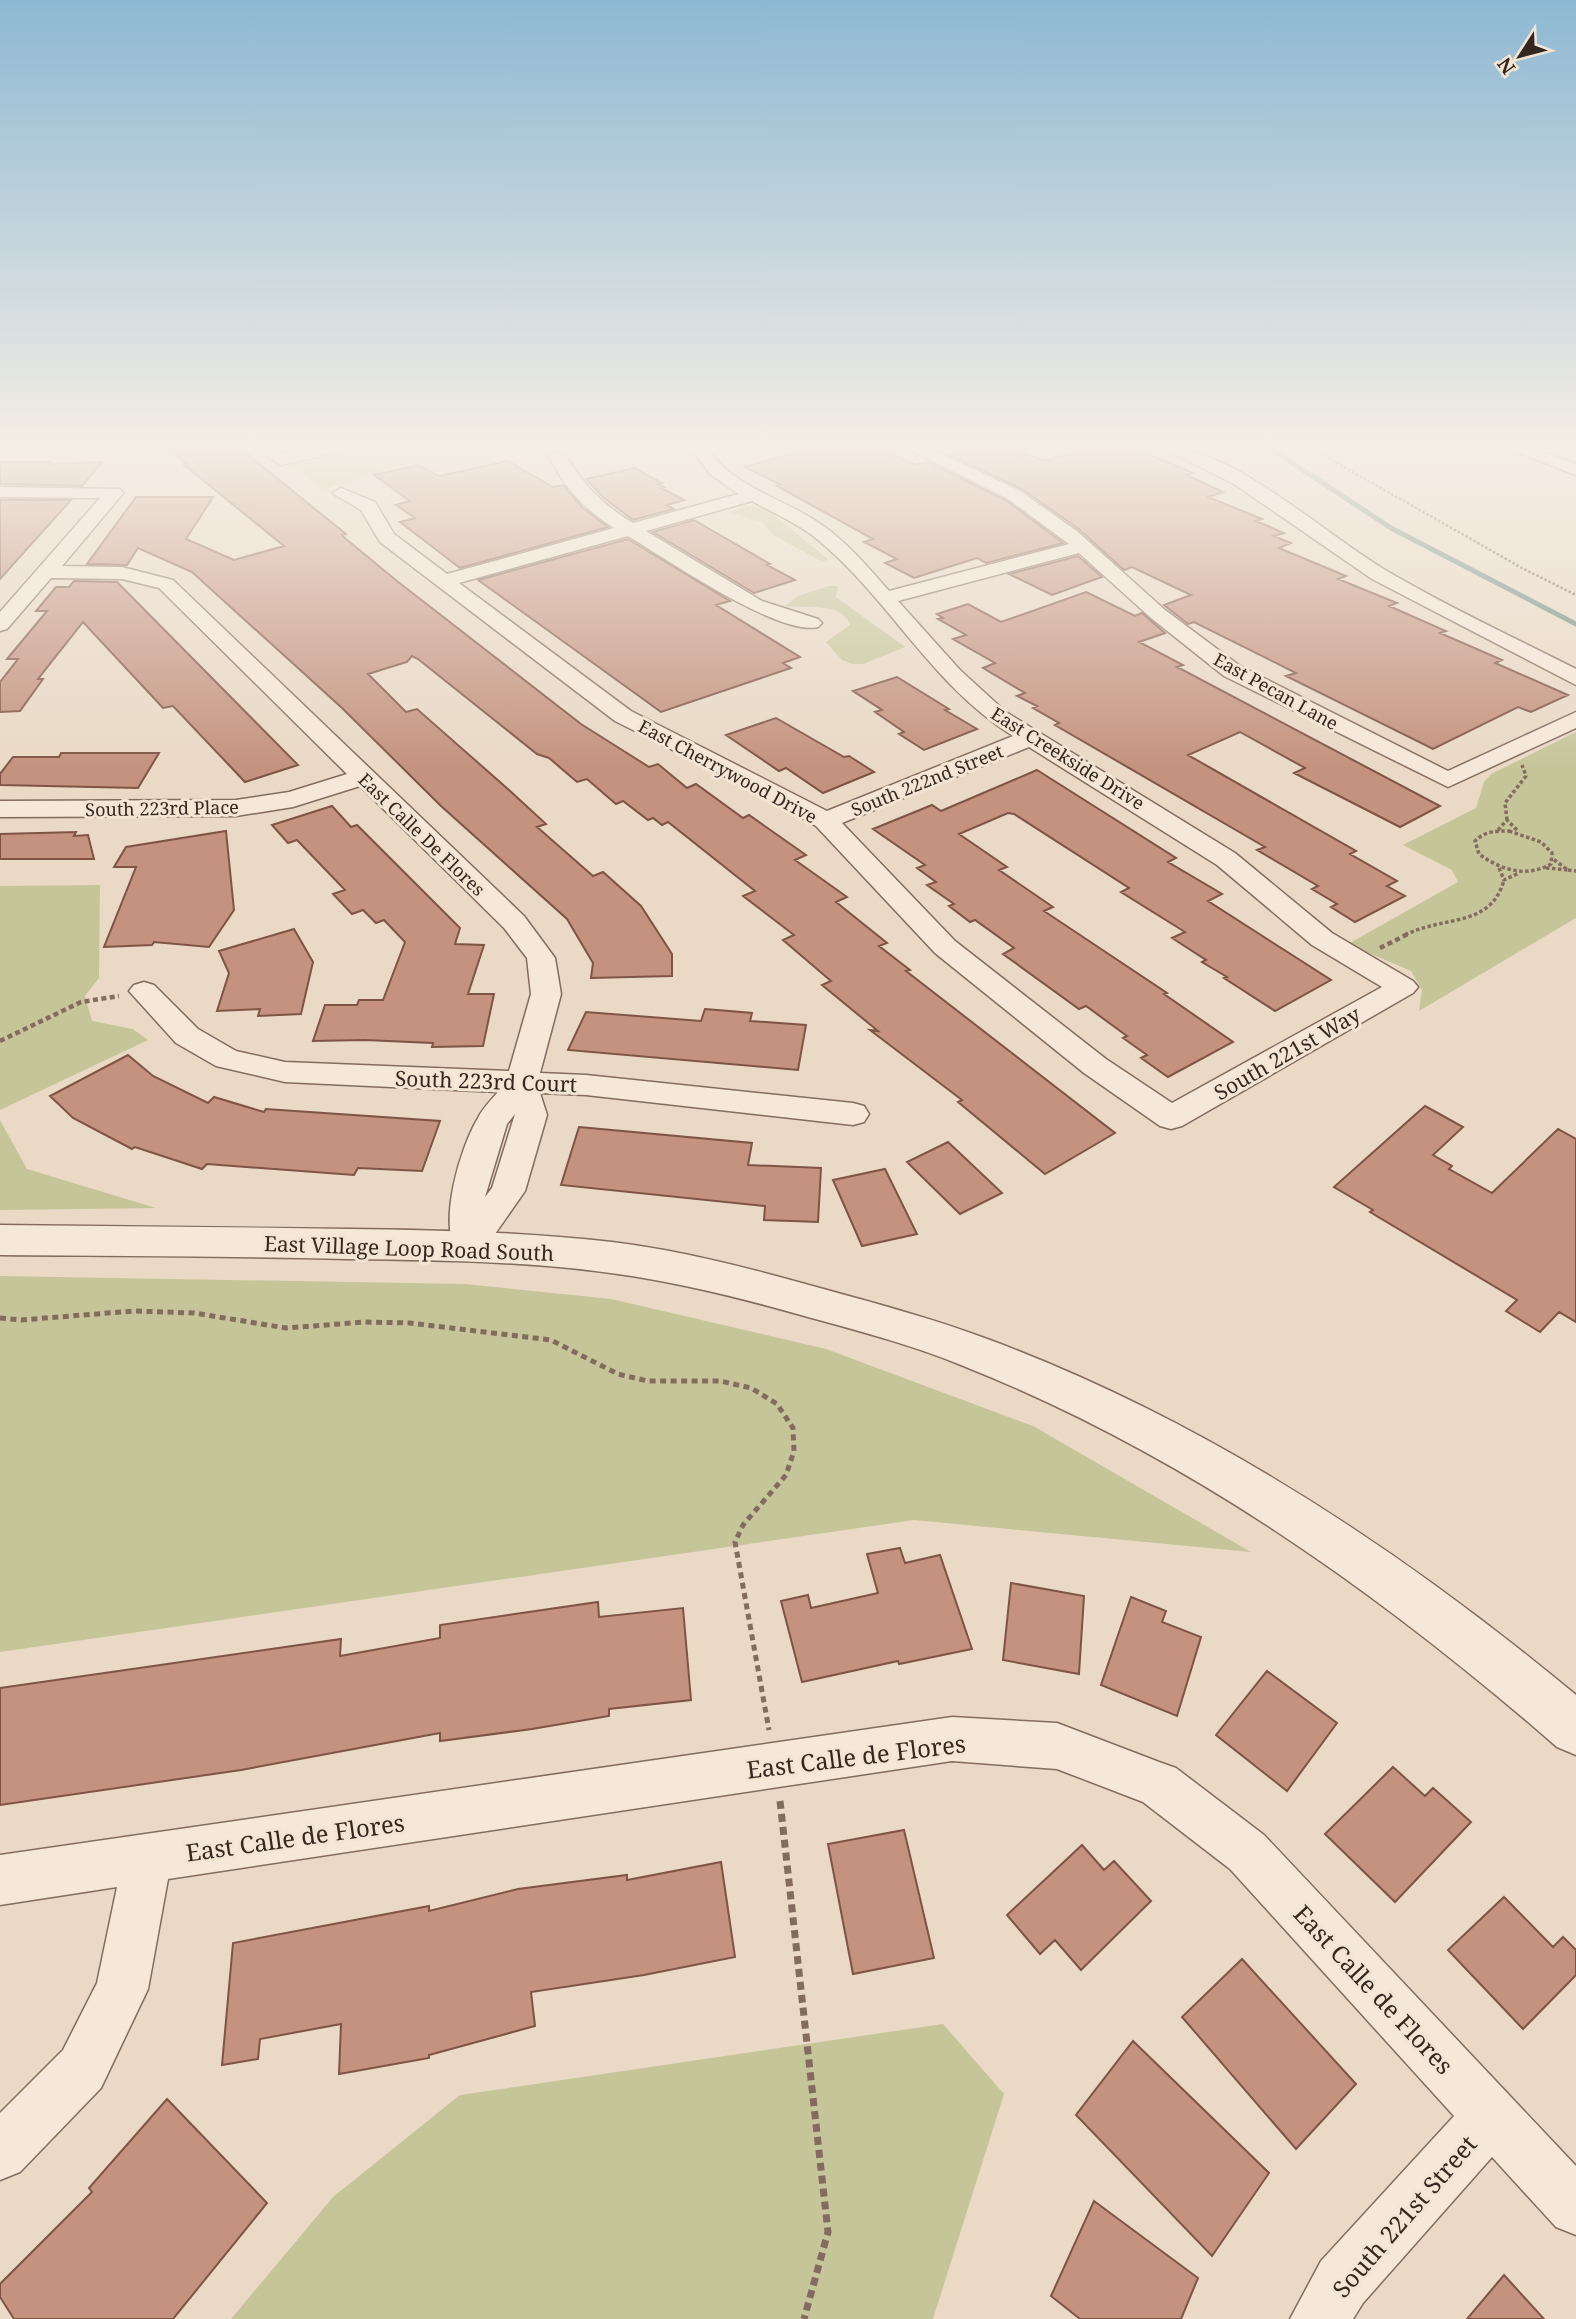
<svg xmlns="http://www.w3.org/2000/svg" width="1576" height="2319" font-family="'Noto Serif',serif">
<rect width="100%" height="100%" fill="#e9d9c5"/>
<path fill="#c6c59a" d="M365,445H550L450,468L437,460H427C391,468 357,478 323,490L289,463Z
M745,506L764,507L828,559L823,562L775,536L762,522L730,512Z
M828,586H838L836,597L905,647L863,664H853L842,660L826,642L850,625C842,601 804,609 785,606L798,596Z
M1576,732V918L1419,1011L1422,990L1411,971L1348,944L1458,882L1452,870L1403,845L1476,808L1484,782L1491,774Z
M100,885L99,978L85,996L92,1021L133,1029L148,1040L0,1110V886Z
M0,1120L27,1169L156,1208L0,1210Z
M0,1276L465,1284L611,1299L826,1349L1033,1426L1251,1552L914,1520L0,1652Z
M943,2024L1004,2094L933,2319H231L333,2197L460,2095Z"/>
<g fill="none" stroke-linecap="round" stroke-linejoin="round">
<path stroke="#6e8b7f" stroke-width="5" d="M1265,445L1391,528L1576,624"/>
</g>
<path fill="#c4927f" stroke="#7f5445" stroke-width="2" d="M164,445H236L346,534L342,535L346,539L397,581L581,724L649,767L658,764L687,788L696,784L743,818L749,815L806,855L795,860L847,897L836,902L887,943L879,946L910,970L906,971L1115,1133L1045,1174L958,1102L962,1100L870,1030L878,1031L822,985L831,981L783,940L794,935L743,896L755,891L668,822L662,825L653,818L648,820L623,801L616,804L587,779L577,782L549,758L537,754L418,659L412,656L407,662L368,674L406,712L417,709L509,790L546,824L537,827L593,876L603,872L641,906L672,954V976L591,978L593,963L567,919L441,806L342,708L192,572L138,548L127,565L87,564L136,497H213L186,539L234,560L284,546L183,464L188,465Z
M821,445H875L915,465L928,462L1007,501L1063,543L986,563L977,558L914,578L885,563L897,559L864,542L873,539L777,486L781,485L745,467Z
M985,445H1005L1044,461L1103,445H1127L1193,473L1187,475L1223,492L1208,497L1262,519L1256,521L1284,533L1274,536L1291,543L1279,548L1346,576L1338,579L1397,603L1389,606L1446,631L1440,633L1502,660L1495,663L1568,695L1531,712L1518,707L1433,749L1286,676L1296,673L1194,622L1188,624L1164,605L1191,595L1132,567L1124,570L1080,530L1022,489L950,455Z
M508,461L553,487L563,485L583,508L608,527L460,568L400,522L415,518L396,505L410,501L374,475L419,465L439,476Z
M0,462H50L49,464L102,462L82,486L0,484Z
M634,468L662,483L659,484L664,487L661,488L684,500L667,505L674,509L633,520L604,498L586,479Z
M0,500H71L0,579Z
M694,520L770,564L767,565L795,580L754,593L653,532Z
M628,539L730,601L716,605L800,657L783,663L791,668L661,712L478,580Z
M1078,556L1102,577L1052,595L1009,574Z
M74,581L117,582L298,765L245,782L173,706L163,708L83,622L38,679H43L20,711L0,712V682L18,659H7L47,611H36L56,587H69Z
M1086,592L1135,616L1142,613L1165,633L1139,642L1183,665L1177,667L1440,806L1400,827L1294,773L1305,768L1240,732L1188,755L1356,851L1350,854L1397,881L1387,886L1405,896L1355,922L1331,907L1337,904L1312,889L1318,886L1257,850L1265,847L1055,725L1059,723L1033,708L1037,706L1017,696L1025,693L983,668L995,663L953,639L966,635L938,619L943,618L937,614L968,604L1001,622Z
M897,677L949,709L945,710L977,729L924,750L899,734L904,732L875,712L882,710L853,691Z
M776,718L844,757L849,756L874,772L823,793L786,768L779,771L726,735Z
M61,753H159L138,788L0,785V774L13,757H59Z
M1037,770L1176,858L1168,862L1222,894L1208,901L1331,980L1275,1011L1224,978L1227,977L1202,962L1206,960L1172,938L1185,932L1121,892L1129,888L1014,814L1008,813L959,834L1007,867L999,870L1053,907L1044,911L1167,993L1164,994L1233,1042L1168,1077L1141,1058L1147,1055L1123,1038L1127,1036L1086,1006L1079,1009L1003,954L1014,948L975,920L970,922L949,906L954,904L927,885L936,882L917,868L925,865L873,829L932,805L941,811Z
M332,806L351,827L357,825L460,928L455,944L484,945L468,994H494L483,1046L432,1047L433,1043L365,1040L313,1041L325,1005H357L359,1000H383L405,942L384,920L376,923L363,910L352,914L333,894L345,890L297,840L288,843L272,825Z
M226,831L234,910L209,947L154,942L152,945L104,947L136,867H114L126,847Z
M76,832L74,836L88,835L94,859H0V834Z
M294,929L313,962L301,1014L258,1016L260,1009L217,1011L229,973L219,951Z
M705,1009L752,1013L750,1021L806,1025L798,1070L568,1050L586,1012L701,1021Z
M128,1055L153,1076L208,1103L214,1097L264,1112L266,1109L440,1121L422,1171L358,1168L354,1175L207,1164L202,1169L135,1147L132,1149L73,1118L50,1096Z
M1425,1106L1463,1127L1433,1155L1452,1166L1449,1169L1492,1193L1558,1129L1576,1139V1322L1559,1312L1540,1332L1506,1311L1517,1300L1370,1212L1373,1210L1334,1187Z
M579,1127L752,1143L748,1165L821,1168L818,1222L764,1220L765,1206L561,1185Z
M948,1142L1002,1193L960,1214L907,1162Z
M885,1169L917,1234L862,1246L833,1180Z
M900,1548L905,1563L940,1555L972,1649L899,1664L898,1661L802,1682L781,1601L808,1595L811,1608L878,1593L867,1554Z
M1011,1583L1084,1596L1079,1674L1003,1660Z
M1131,1597L1166,1611L1162,1622L1201,1637L1177,1716L1101,1685Z
M598,1602L599,1617L683,1608L691,1700L609,1709V1716L532,1729L440,1741V1733L241,1770L0,1805V1688L341,1639L340,1656L440,1638V1625Z
M1267,1671L1337,1723L1287,1791L1216,1735Z
M1393,1767L1425,1796L1433,1788L1471,1822L1395,1902L1325,1834Z
M904,1830L934,1958L853,1974L828,1844Z
M1082,1845L1104,1870L1114,1861L1151,1901L1081,1970L1055,1940L1040,1954L1007,1915Z
M721,1862L735,1957L644,1975L531,1992L535,2026L429,2055V2058L339,2074L341,2024L260,2039L258,2059L222,2065L233,1943L429,1906V1911L518,1889L627,1875V1880Z
M1504,1897L1553,1947L1563,1937L1576,1950V1975L1523,2029L1448,1950Z
M1242,1959L1356,2084L1296,2149L1182,2017Z
M1133,2041L1269,2173L1212,2256L1076,2115Z
M167,2099L267,2203L173,2319H14L0,2297V2284L92,2192L89,2188Z
M1094,2201L1198,2278L1181,2319H1080L1051,2296Z
M1504,2275L1544,2319H1467Z"/>
<g fill="none" stroke-linecap="round" stroke-linejoin="round">
<g stroke="#836c5d" stroke-width="3">
<path id="minor" d="M252,445H271L283,454L322,445H354L352,449L280,465Z
M689,445H706C727,485 783,498 819,523C846,541 868,567 889,591L1069,544L1008,499L901,445H923L1020,491L1078,532L1165,610L1240,666L1448,771L1576,712V728L1448,787L1224,676L1151,618L1079,553L898,601L960,670L1006,712L1235,853L1332,933L1413,981L1418,987L1413,993L1182,1126L1171,1129L1160,1126L1084,1073L935,953L816,826L766,797L615,721L380,542L361,510L332,493L341,488L375,502L394,534L447,574L614,528C585,510 565,488 549,457L552,453H564C585,486 599,502 633,523L738,494L710,474ZM752,501C774,513 797,523 817,539C889,598 932,686 1013,736L827,811L631,711L459,583L628,536C665,558 779,637 818,627L822,623L818,619L762,601L646,531ZM1029,747L1217,865L1312,945L1382,987L1172,1103L1106,1059L955,941L842,823Z
M1156,445C1231,445 1322,533 1387,571C1448,607 1513,637 1576,669V685L1372,579L1234,484Z
M1498,445H1523L1576,464V475Z
M0,487L120,489L123,493L120,497L62,566L122,567L173,580L524,916L555,958L561,994L540,1073L586,1075L853,1103L864,1106L869,1114L864,1122L853,1125L586,1095L540,1093L547,1115L525,1191L481,1254L469,1258L457,1254C438,1222 460,1148 478,1118C483,1108 491,1100 498,1092L285,1082L216,1066L176,1043L129,991L134,985L144,982L154,985L198,1029L236,1051L285,1062L509,1071L531,994L527,958L504,928L360,786L293,807L236,816L0,817V801L236,800L289,792L347,774L159,588L122,579L51,578L7,629L0,631V612L100,498L0,497ZM515,1114L492,1188L485,1197L507,1124Z
M952,1717L1057,1723L1159,1762L1176,1768L1264,1835L1576,2166V2235L1556,2227L1492,2157L1363,2303L1353,2319H1290L1321,2261L1454,2116L1230,1869L1143,1802L1057,1769L952,1761L168,1879L148,1989L101,2088L20,2172L0,2180V2113L63,2050L97,1983L117,1887L0,1905V1855Z"/>
</g>
<g stroke="#836c5d" stroke-width="3">
<path id="tertiary" d="M0,1225C116,1226 232,1227 349,1229C436,1230 524,1232 612,1242C685,1251 756,1270 827,1290C882,1305 937,1320 990,1340C1205,1420 1400,1549 1576,1695V1755L1557,1747C1378,1591 1183,1453 961,1365C912,1345 859,1331 808,1317C745,1299 682,1283 618,1274C528,1261 438,1260 347,1259C232,1256 116,1256 0,1255Z"/>
</g>
<path stroke="#836c5d" stroke-width="2.5" stroke-dasharray="2.5 2" stroke-linecap="butt" d="M1305,445L1522,568L1576,595"/>
<path stroke="#836c5d" stroke-width="3.5" stroke-dasharray="3.5 2.5" stroke-linecap="butt" d="M1507,820L1505,803L1526,776L1522,765
M1498,830L1507,820L1518,831
M1509,831L1541,842L1552,853L1551,864C1526,878 1501,870 1479,854L1475,841C1485,831 1496,831 1509,831Z
M1499,868L1504,880L1519,873
M1546,868L1568,870L1553,859
M1568,870L1576,871
M1405,935C1445,915 1491,928 1504,880"/>
<path stroke="#836c5d" stroke-width="4.5" stroke-dasharray="5 3.5" stroke-linecap="butt" d="M1380,948L1408,934
M0,1041L81,1002L119,996"/>
<path stroke="#836c5d" stroke-width="5" stroke-dasharray="6 4.5" stroke-linecap="butt" d="M0,1318L21,1320L134,1311L194,1313L286,1328L365,1322L410,1323L551,1340L618,1374L648,1381H720L751,1388L777,1404L793,1428L794,1451L786,1475L743,1525L735,1542L769,1730"/>
<path stroke="#836c5d" stroke-width="7" stroke-dasharray="8 5" stroke-linecap="butt" d="M780,1801L828,2232L804,2319"/>
<use href="#minor" fill="#f5e8d8" fill-rule="evenodd"/>
<use href="#tertiary" fill="#f5e8d8" fill-rule="evenodd"/>
</g>
<linearGradient id="sky" x2="0" y2="1"><stop stop-color="#8db8d3"/><stop offset="0.58" stop-color="#f5eee5"/><stop offset="1" stop-color="#f5eee5" stop-opacity="0"/></linearGradient>
<rect width="1576" height="770" fill="url(#sky)"/>
<g text-anchor="middle" dominant-baseline="central" stroke-width="6" stroke-linejoin="round" paint-order="stroke">
<g font-size="18" fill="#342720" stroke="#f2e5d4">
<text transform="translate(1276 691) rotate(29)">East Pecan Lane</text>
<text transform="translate(1068 758) rotate(32)">East Creekside Drive</text>
<text transform="translate(728 771) rotate(28)">East Cherrywood Drive</text>
<text transform="translate(927 780) rotate(-22)">South 222nd Street</text>
<text transform="translate(162 808) rotate(-1)">South 223rd Place</text>
<text transform="translate(422 834) rotate(44)">East Calle De Flores</text>
</g>
<g font-size="21" fill="#342720" stroke="#f2e5d4">
<text transform="translate(1287 1053) rotate(-30)">South 221st Way</text>
<text transform="translate(486 1081) rotate(2)">South 223rd Court</text>
<text transform="translate(409 1248) rotate(2)">East Village Loop Road South</text>
</g>
<g font-size="24" fill="#342720" stroke="#f2e5d4">
<text transform="translate(856 1756) rotate(-7)">East Calle de Flores</text>
<text transform="translate(295 1837) rotate(-8)">East Calle de Flores</text>
<text transform="translate(1374 1989) rotate(47)">East Calle de Flores</text>
<text transform="translate(1404 2216) rotate(-49)">South 221st Street</text>
</g>
</g>
<g transform="translate(1520 56) rotate(234)" stroke="#f2e5d4" stroke-width="5" paint-order="stroke">
<path d="M0-5L12 26L0 18L-12 26Z" fill="#342720"/>
<text y="-10" font-size="19" font-weight="bold" text-anchor="middle" fill="#342720">N</text>
</g>
</svg>
